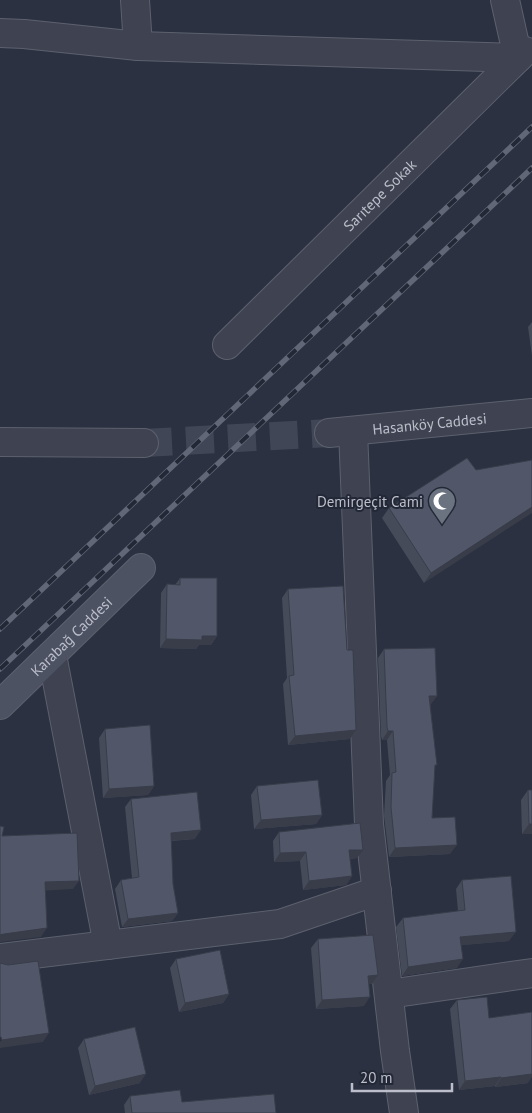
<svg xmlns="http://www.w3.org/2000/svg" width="532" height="1113" font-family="'PT Sans',sans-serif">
<rect width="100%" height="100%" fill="#2b3141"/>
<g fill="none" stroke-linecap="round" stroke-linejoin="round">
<path stroke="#414656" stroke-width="28" stroke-dasharray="28 14" stroke-linecap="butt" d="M144,443L329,433"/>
<g stroke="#5d616e" stroke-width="30">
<g id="minor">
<path d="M135,0L138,46"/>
<path d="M0,33L24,34L138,46L518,58L505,0"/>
<path id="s1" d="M227,345L525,51"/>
<path d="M353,431L369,824L395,1051L404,1113"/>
<path d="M52,655L108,945"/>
<path d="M0,958L280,924L377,891"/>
<path d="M389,994L532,973"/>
</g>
</g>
<g stroke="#5d616e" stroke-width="30">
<g id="tertiary">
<path id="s2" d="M329,433L532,413"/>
<path d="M0,442L144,443"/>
</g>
</g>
<g stroke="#5d616e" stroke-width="30">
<g id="secondary">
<path id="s3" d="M0,705L141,568"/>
</g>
</g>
<use href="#minor" stroke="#3f4351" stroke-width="28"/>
<use href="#tertiary" stroke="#3f4351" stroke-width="28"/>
<use href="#secondary" stroke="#4d5263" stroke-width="28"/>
<g stroke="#616777" stroke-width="5.5">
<path id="rail" d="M0,629L532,127
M0,669L532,168"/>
</g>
<use href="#rail" stroke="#232836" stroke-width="4" stroke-dasharray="11" stroke-linecap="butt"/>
</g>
<path fill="#464b5a" d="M532,322V356L528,327Z
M532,460L424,583L382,518L389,508L476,470Z
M180,578L217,636L211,645H199L196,649L160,648L161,593L167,584L175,585Z
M288,589L347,650L356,730L350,739L288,745L283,684L287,678L282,598Z
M384,649L437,696L430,705L434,769L432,818L450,854L389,857L384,816L386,781L390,775L387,740H382L381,736L378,658Z
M105,729L154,786L148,795L103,798L99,738Z
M257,786L322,815L316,824L254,829L251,795Z
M528,790L532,834H522L521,800Z
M131,799L195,839L171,841L173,884L178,913L172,921L122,927L115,889L121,880L132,878L125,807Z
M279,832L357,858L350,859L352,876L346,885L303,890L300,861L274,862L273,841Z
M462,880L509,941L461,945L457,968L402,976L396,927L403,918L458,911L456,889Z
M318,939L378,975L372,984H369L364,1006L316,1009L311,948Z
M176,959L229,994L223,1003L179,1012L170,968Z
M457,1000L489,1018L528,1083L495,1087V1086L459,1090L450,1009Z
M84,1039L140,1083L89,1095L78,1048Z
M130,1096L182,1102L276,1113H125L124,1105Z"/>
<path fill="#393d4a" d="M532,507V513L424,583L431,573Z
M202,636H217L211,645H199L196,649L160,648L166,639Z
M429,696H437L430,705Z
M356,730L350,739L288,745L295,736Z
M388,731H393L387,740H382Z
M154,786L148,795L103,798L109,789Z
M322,815L316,824L254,829L261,820Z
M529,824H532V834H522Z
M201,830L195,839L165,841L171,833Z
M457,845L450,854L389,857L395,848Z
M349,850H363L357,858L343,859Z
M306,852L300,861L274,862L280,853Z
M352,876L346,885L303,890L309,881Z
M79,881L73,889L39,891L45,882Z
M178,913L172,921L122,927L128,919Z
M47,928L41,937L0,942V935L4,934Z
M516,932L509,941L454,946L460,937Z
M463,959L457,968L402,976L408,967Z
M378,975L372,984L362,985L368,976Z
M229,994L223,1003L179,1012L185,1003Z
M370,997L364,1006L316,1009L322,1000Z
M49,1033L43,1042L0,1048V1042L2,1040Z
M532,1070V1077L528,1083L495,1087L501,1078Z
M146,1074L140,1083L89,1095L95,1086Z
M501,1077L495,1086L459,1090L465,1081Z"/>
<path fill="#515769" stroke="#393d4a" d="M467,458L476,470L532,460V507L431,573L389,508Z
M180,578H217V636H202V640L166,639L167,584L180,585Z
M343,586L347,650H353L356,730L295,736L289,676L294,675L288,589Z
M435,648L437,696H429L437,765H435L432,818L455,817L457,845L395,848L391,807L392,773L396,772L393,731H388L387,727L384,649Z
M150,725L154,786L109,789L105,729Z
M318,780L322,815L261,820L257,786Z
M528,790H532V824H529Z
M197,792L201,830L171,833L173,884L178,913L128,919L121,880L139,877L131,799Z
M360,823L363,850H349L352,876L309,881L306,852L280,853L279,832Z
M0,826L4,827L2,836L77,833L79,881L45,882L47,928L4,934L0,935Z
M511,876L516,932L460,937L463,959L408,967L403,918L465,910L462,880Z
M373,935L378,975L368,976L370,997L322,1000L318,939Z
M220,950L229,994L185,1003L176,959Z
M38,961L49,1033L2,1040L1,1037H0V963L8,965Z
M487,997L489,1018L532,1012V1074L501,1078V1077L465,1081L457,1000Z
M135,1027L146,1074L95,1086L84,1039Z
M180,1090L182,1102L274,1094L276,1113H132L130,1096Z"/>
<defs>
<g id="mosque-pin" transform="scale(1.4375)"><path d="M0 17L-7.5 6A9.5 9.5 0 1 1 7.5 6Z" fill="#6b7280" stroke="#232836"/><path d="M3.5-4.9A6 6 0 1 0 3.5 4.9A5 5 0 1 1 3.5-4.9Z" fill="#fff"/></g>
</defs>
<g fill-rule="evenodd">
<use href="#mosque-pin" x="442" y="501"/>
</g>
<g text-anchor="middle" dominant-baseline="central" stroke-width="4" stroke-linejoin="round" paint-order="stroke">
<g font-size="15" fill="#bcbfcb" stroke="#232836">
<text stroke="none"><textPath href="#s1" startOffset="214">Sarıtepe Sokak</textPath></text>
<text stroke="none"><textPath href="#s2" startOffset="101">Hasanköy Caddesi</textPath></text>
<text stroke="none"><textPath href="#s3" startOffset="99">Karabağ Caddesi</textPath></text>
</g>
<g font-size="15" fill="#bcbfcb" stroke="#232836" text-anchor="end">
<text x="423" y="501">Demirgeçit Cami</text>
</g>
</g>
<path d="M352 1083v8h100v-8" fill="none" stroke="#bcbfcb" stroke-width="2.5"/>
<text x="360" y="1083" font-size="15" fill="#bcbfcb" stroke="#232836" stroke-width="4" paint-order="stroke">20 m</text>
</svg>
